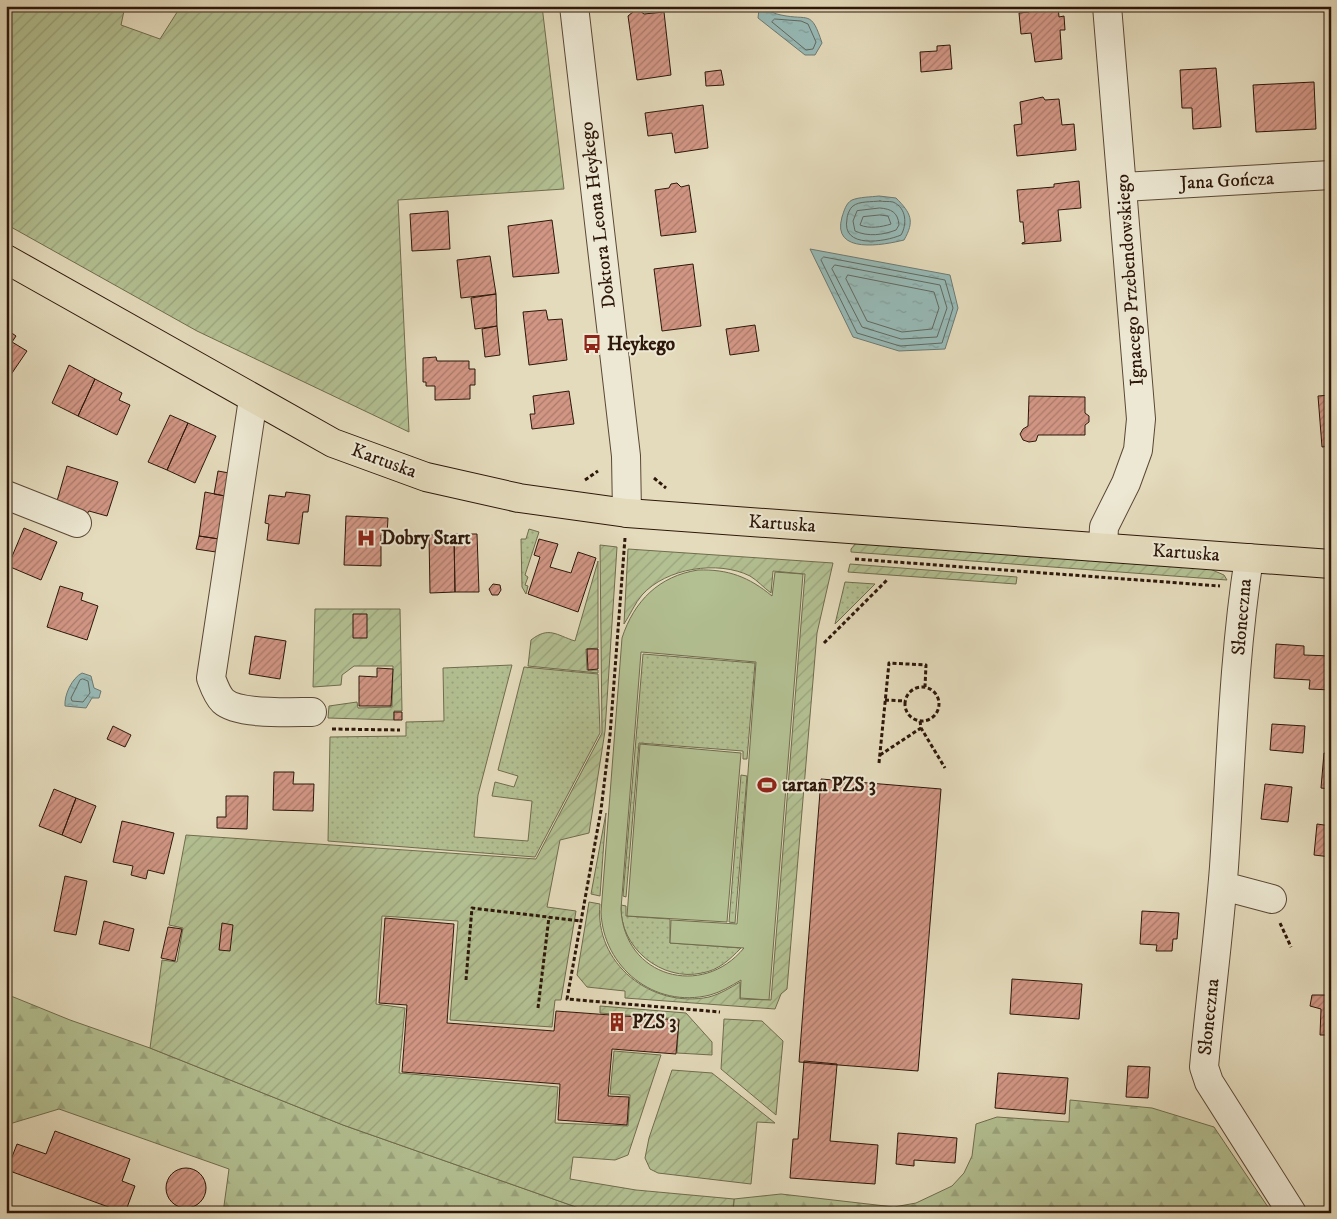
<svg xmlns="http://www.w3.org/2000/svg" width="1337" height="1219" font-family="'IM FELL DW Pica',serif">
<defs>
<pattern id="grass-dots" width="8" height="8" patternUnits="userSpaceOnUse" patternTransform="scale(1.25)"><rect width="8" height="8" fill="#b3c092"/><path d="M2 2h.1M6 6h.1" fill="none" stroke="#9aa47d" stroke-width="1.8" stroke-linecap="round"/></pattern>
<pattern id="forest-firs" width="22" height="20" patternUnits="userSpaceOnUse" patternTransform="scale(1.25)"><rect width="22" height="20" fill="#b3c092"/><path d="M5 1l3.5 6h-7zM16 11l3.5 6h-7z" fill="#9aa47d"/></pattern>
<pattern id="garden-furrows" width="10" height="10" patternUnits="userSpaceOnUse" patternTransform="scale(1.25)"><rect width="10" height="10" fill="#b3c092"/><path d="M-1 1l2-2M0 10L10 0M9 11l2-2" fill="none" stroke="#9aa47d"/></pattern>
<pattern id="water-ripples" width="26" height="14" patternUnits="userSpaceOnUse" patternTransform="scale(1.25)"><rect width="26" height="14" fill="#97bab7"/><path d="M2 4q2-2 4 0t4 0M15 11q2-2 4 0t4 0" fill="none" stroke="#829f9c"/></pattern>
<pattern id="building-hatch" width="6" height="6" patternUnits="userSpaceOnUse" patternTransform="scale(1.25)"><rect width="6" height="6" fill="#d19684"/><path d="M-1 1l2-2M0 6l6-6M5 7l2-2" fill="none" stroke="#aa796a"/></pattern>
</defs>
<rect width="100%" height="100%" fill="#e4dbbc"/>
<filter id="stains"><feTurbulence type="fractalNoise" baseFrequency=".004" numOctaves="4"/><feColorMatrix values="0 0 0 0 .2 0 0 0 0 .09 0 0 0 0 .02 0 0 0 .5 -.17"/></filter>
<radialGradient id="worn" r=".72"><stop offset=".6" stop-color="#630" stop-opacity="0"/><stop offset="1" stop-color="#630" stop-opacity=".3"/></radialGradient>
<path fill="url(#grass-dots)" stroke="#706c4e" d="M529,529L539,532L525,575L528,577L525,585L528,586L526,594L522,587L521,539H526Z
M845,582L875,584L835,624Z
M643,654L755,663L747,759H743V751L639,743L626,897L623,896Z
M512,665L478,795L474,837L528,841L532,801L492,796L495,782L514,787L518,776L498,770L524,667L598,674L600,733L535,857L328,841L330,737L406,736V722L444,721L443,668Z
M741,775L747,776L735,923L729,922Z
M606,813L600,896L591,894Z
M621,905L626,906V916L670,919V943L741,948C729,960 719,970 702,973C662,982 619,948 621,905Z"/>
<path fill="url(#forest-firs)" stroke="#706c4e" d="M6,994L70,1020L150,1048L343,1125L593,1213H223L229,1169L59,1109L6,1125Z
M1070,1100L1152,1108L1214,1127L1272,1213H733L734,1199L781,1194L894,1207L916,1203L952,1186L964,1173L972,1156L976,1124L997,1117L1069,1122Z"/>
<path fill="#b3c092" stroke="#706c4e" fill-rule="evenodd" d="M698,570C728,569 749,577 772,596L775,572L803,574L769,1000L740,998L741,980C731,986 721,992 710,995C654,1009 603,967 601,912L622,638C634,601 659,576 698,570ZM641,652L756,662L737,924L671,920L670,943L744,948C702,999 624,977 621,909Z
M640,744L741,753L727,922L627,916Z"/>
<path fill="url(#garden-furrows)" stroke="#706c4e" d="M6,6H125L121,25L160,39L181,6H542L564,189L398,200L409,432L197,331L11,227L6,222Z
M856,543L1210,569L1224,575L1227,580L851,552V549Z
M600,545L617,547L605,731L589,833L560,840L547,907L576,911L561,1000H555L552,1027L450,1020L458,921L382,916L376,1004L405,1008L399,1073L558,1087L555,1123L628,1126L630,1095L610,1094L614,1051L661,1055L628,1155L615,1160L573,1157L570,1179L636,1190L734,1199L733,1213H593L343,1125L150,1048L162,960L177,962L183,928L169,925L186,835L536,859L602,733Z
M628,549L833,563L817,633L787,989L781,994L775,1009L625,998V991L587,987L577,975L589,902L600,904C594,963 651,1009 709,997C720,994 730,988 740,982V999L771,1000L805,574L773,571L771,593C764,588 757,580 750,576C718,560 666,568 642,595C635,603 630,615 624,624Z
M598,561V648L586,649L587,670H598V673L528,666L531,640C549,626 556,635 575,641Z
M850,564L1017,577L1016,584L848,572Z
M315,609H400L402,711H394V720L328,718L329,706L357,702L358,708L392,707L393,666H354L342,675L341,685L313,687Z
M600,1006L686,1013L712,1042V1055L677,1053L679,1019L600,1013Z
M724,1019L762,1021L783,1041L776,1115L721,1069Z
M672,1070L712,1073L775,1123L757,1122L751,1184L658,1173L650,1169L645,1158L649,1138Z"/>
<path fill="url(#water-ripples)" stroke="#6d7972" d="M762,8C769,10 774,14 781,15C809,21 811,9 822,43L815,55H805L758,18L759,9Z
M879,196L896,198C911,213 915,221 904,240C884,245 831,255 842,217C844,211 846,203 852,200C859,197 871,197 879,196Z
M810,249L950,275L958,308L945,349L899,351L853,337Z
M82,673L91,676L94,688L101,691L99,698H92L86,708L65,706C64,695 72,678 82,673Z"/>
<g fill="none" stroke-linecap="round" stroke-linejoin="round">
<path stroke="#626860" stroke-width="1" d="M775,19L801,21L808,24L816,42L813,49L806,50L772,22Z
M880,201C883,202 889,201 893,202C907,208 907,225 901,235C885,242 841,249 847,219C847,215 850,208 853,206C859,201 872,202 880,201Z
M880,208C891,209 898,212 899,225L896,230C883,235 868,237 855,231L853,221L857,211Z
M880,215L888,216L891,224C882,227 869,229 860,225L863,217Z
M824,257L945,280L953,308L942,343L900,346L857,333L821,260Z
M835,265L940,285L947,308L937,337L901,339L862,327L832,269Z
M848,275L934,292L939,308L932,329L902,332L867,321L846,279Z
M83,679L88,681L90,693L83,702L72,701L71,698L80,680Z"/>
</g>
<path fill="url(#building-hatch)" stroke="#2d170a" d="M1029,6H1058L1059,17L1064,16L1065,30H1060L1062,59L1035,62L1031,33L1021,34L1019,13L1029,12Z
M634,11H640L644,14L664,12L671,75L637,80L628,16Z
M950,45L952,69L921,72L920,52L937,51V46Z
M1216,68L1221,127L1193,129L1192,108H1182L1180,70Z
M721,70L724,85L706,86L705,72Z
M1314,82L1316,129L1256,132L1253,85Z
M1043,97L1045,100L1059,99L1062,125L1074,124L1076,150L1017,156L1014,125L1022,124L1020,102Z
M703,105L708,148L675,153L672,133L648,136L645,113Z
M1079,181L1081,208L1058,210L1061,241L1022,244V243L1025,242L1023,222H1020L1017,190L1054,187V184Z
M677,183L681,187L689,185L696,232L661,236L655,190L669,188L671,184Z
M448,211L450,249L412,251L410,214Z
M552,220L559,273L513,277L508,226Z
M490,256L496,294L461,298L457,260Z
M693,264L701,326L662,331L654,269Z
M496,294L497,326L475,329L471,298Z
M546,310L548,320L562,319L567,360L529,365L523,312Z
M755,325L759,351L730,355L726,329Z
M497,326L500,355L485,357L482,329Z
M6,329L16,336L12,342L27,351L10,376L6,374Z
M436,357L437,361H469V369H475V385H470V399L435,400V386H426V382H423V358Z
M69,365L95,379L78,416L52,403Z
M95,379L122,393L119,400L130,405L117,435L78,416Z
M569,391L574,424L532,429L530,414H535L533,396Z
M1331,395V446L1322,447L1318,396Z
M1029,396L1085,397V413L1089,416V422L1085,425V435H1038L1036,441L1029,442L1023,440L1020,434L1023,429L1028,426Z
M170,415L188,423L167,470L148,462Z
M188,423L216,436L195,483L167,470Z
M67,466L118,482L107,516L89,511L87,514L55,508Z
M218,471L229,473L225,496L214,494Z
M205,492L225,496L219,539L199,536Z
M286,492L310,495L308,512H303L299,544L267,540L269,524L265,523L269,495L285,497Z
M346,516L388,518L387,535H381V566L344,565Z
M24,528L57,542L41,580L8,566Z
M454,534L455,592L430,593L429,535Z
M454,534H477L479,592H455Z
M199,536L219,539L216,552L196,549Z
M539,539L558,544L550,567L571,573L578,552L596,558L578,612L528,594L540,557L534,555Z
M493,584L500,585L501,590L498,595H492L489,589Z
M60,586L83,593L81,600L98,606L87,640L47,627Z
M353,614H367V638H353Z
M255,636L286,641L280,679L249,674Z
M1276,644L1304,646V655L1331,656V690L1309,689L1310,680L1274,678Z
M587,649H598V669L588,670Z
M377,668L393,669L391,706H359V676L377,677Z
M394,712H402V720H394Z
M1272,724L1305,726L1303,753L1270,750Z
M113,726L131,735L125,747L107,739Z
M1324,753L1331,754V789L1321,788Z
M274,772H294L293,784H314L313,811L273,810Z
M821,779L941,789L918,1071L799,1062Z
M1265,784L1292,787L1288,822L1261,819Z
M54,789L76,798L62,835L39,826Z
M226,796H248L247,829L217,828V817H226Z
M76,798L96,806L81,843L62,835Z
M122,821L174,833L164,874L148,870L146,879L131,875L133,866L113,862Z
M1317,824L1331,826V857L1314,855Z
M65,876L87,881L76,935L54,931Z
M1142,911L1179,913L1177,939H1173L1172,951H1156L1157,945L1140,944Z
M385,918L454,924L447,1023L554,1031L556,1011L679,1020L676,1054L612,1049L608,1096L629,1097L627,1125L558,1120L560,1084L402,1072L407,1005L379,1003Z
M104,921L134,929L129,951L99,944Z
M222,923L233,925L230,951L219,950Z
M168,927L182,929L175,961L161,958Z
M1012,979L1082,984L1079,1019L1010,1014Z
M1312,995H1331V1035H1320L1321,1009L1310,1006Z
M804,1061L837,1064V1065L830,1141L878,1145L875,1184L790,1178L793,1139H798Z
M1128,1066L1150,1067L1148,1098L1126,1097Z
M998,1073L1068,1078L1065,1114L995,1108Z
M55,1131L130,1159L122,1181L135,1186L125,1213L7,1170L17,1144L46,1154Z
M898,1133L957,1138L955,1163L914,1160V1166L896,1164Z
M166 1188a20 20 0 1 1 40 0a20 20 0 1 1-40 0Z
M708,1208L725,1211V1213H707Z"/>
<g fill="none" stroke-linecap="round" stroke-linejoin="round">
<g stroke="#5b4836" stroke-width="30">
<path id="minor" d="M574,6L626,456L627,513
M1123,187L1331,175
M253,399L211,678C214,686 217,695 223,701C238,715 291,712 312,712
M6,495L77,523
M1103,547L1104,527L1126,483L1138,450L1141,419L1107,6
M1249,558C1233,660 1231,764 1224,867C1219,934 1210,1000 1204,1067L1209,1082L1292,1213
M1223,886L1272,899"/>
</g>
<g stroke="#2d170a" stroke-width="30">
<path id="major" d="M6,259L333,443L426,477L519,498L627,513L1331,564"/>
</g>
<path stroke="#2d170a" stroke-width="3" stroke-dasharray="4 2.5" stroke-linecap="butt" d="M654,478L666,488
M585,480L598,471
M625,538L610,735L601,810L567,999L720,1012
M855,559L1220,586
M824,643L888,579
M905 704a17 17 0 1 1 34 0a17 17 0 1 1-34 0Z
M885,700L905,701
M920,721L921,728L945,768
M332,729L400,730
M880,755L921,728
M879,763L889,663L926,665L925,687
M1280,923L1291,947
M466,980L472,908L581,921
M538,1008L549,917"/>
<use href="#minor" stroke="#ede8d3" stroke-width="28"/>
<use href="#major" stroke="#e4dbbc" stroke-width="28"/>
</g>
<defs>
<g id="bus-bare" transform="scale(1.5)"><path d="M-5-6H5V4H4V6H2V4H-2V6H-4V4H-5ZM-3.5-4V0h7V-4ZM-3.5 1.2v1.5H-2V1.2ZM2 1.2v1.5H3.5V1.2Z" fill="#8f2418" stroke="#ede8d3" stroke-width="2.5" paint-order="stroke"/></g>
<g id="hospital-bare" transform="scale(1.5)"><path d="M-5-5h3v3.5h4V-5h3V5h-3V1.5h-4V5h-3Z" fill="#8f2418" stroke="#ede8d3" stroke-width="2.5" paint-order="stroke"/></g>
<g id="stadium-bare" transform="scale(1.5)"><path d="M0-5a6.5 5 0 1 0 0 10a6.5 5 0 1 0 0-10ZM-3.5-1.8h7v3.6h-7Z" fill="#8f2418" stroke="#ede8d3" stroke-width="2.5" paint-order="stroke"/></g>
<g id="building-bare" transform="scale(1.5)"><path d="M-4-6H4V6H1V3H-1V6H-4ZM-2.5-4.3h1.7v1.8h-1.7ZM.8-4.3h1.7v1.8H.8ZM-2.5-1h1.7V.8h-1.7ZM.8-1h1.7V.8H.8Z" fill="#8f2418" stroke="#ede8d3" stroke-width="2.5" paint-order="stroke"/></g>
</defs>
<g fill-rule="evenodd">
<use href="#bus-bare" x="592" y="344"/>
<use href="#hospital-bare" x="366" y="538"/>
<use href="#stadium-bare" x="767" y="785"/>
<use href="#building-bare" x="617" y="1022"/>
</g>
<g text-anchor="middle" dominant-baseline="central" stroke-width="4" stroke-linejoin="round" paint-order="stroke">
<g font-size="19" fill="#2d170a" stroke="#ede8d3">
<text transform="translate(1227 181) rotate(-3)">Jana Gończa</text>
<text transform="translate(598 215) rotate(-97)">Doktora Leona Heykego</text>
<text transform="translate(1130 280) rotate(-94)">Ignacego Przebendowskiego</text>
<text transform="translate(384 461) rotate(20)">Kartuska</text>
<text transform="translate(782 524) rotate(4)">Kartuska</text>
<text transform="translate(1186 553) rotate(4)">Kartuska</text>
<text transform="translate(1242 617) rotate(-85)">Słoneczna</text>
<text transform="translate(1209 1017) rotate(-84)">Słoneczna</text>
</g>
<g font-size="19" font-weight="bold" fill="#2d170a" stroke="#ede8d3" text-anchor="start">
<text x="607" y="344">Heykego</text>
<text x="381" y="538">Dobry Start</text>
<text x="782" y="785">tartan PZS 3</text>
<text x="632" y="1022">PZS 3</text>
</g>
</g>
<rect width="1337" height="1219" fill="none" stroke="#e4dbbc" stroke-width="25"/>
<rect x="8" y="8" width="1322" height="1204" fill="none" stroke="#2d170a" stroke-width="2.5"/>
<rect x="12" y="12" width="1312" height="1194" fill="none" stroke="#2d170a"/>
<rect width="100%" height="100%" filter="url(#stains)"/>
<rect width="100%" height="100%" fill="url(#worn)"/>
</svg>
